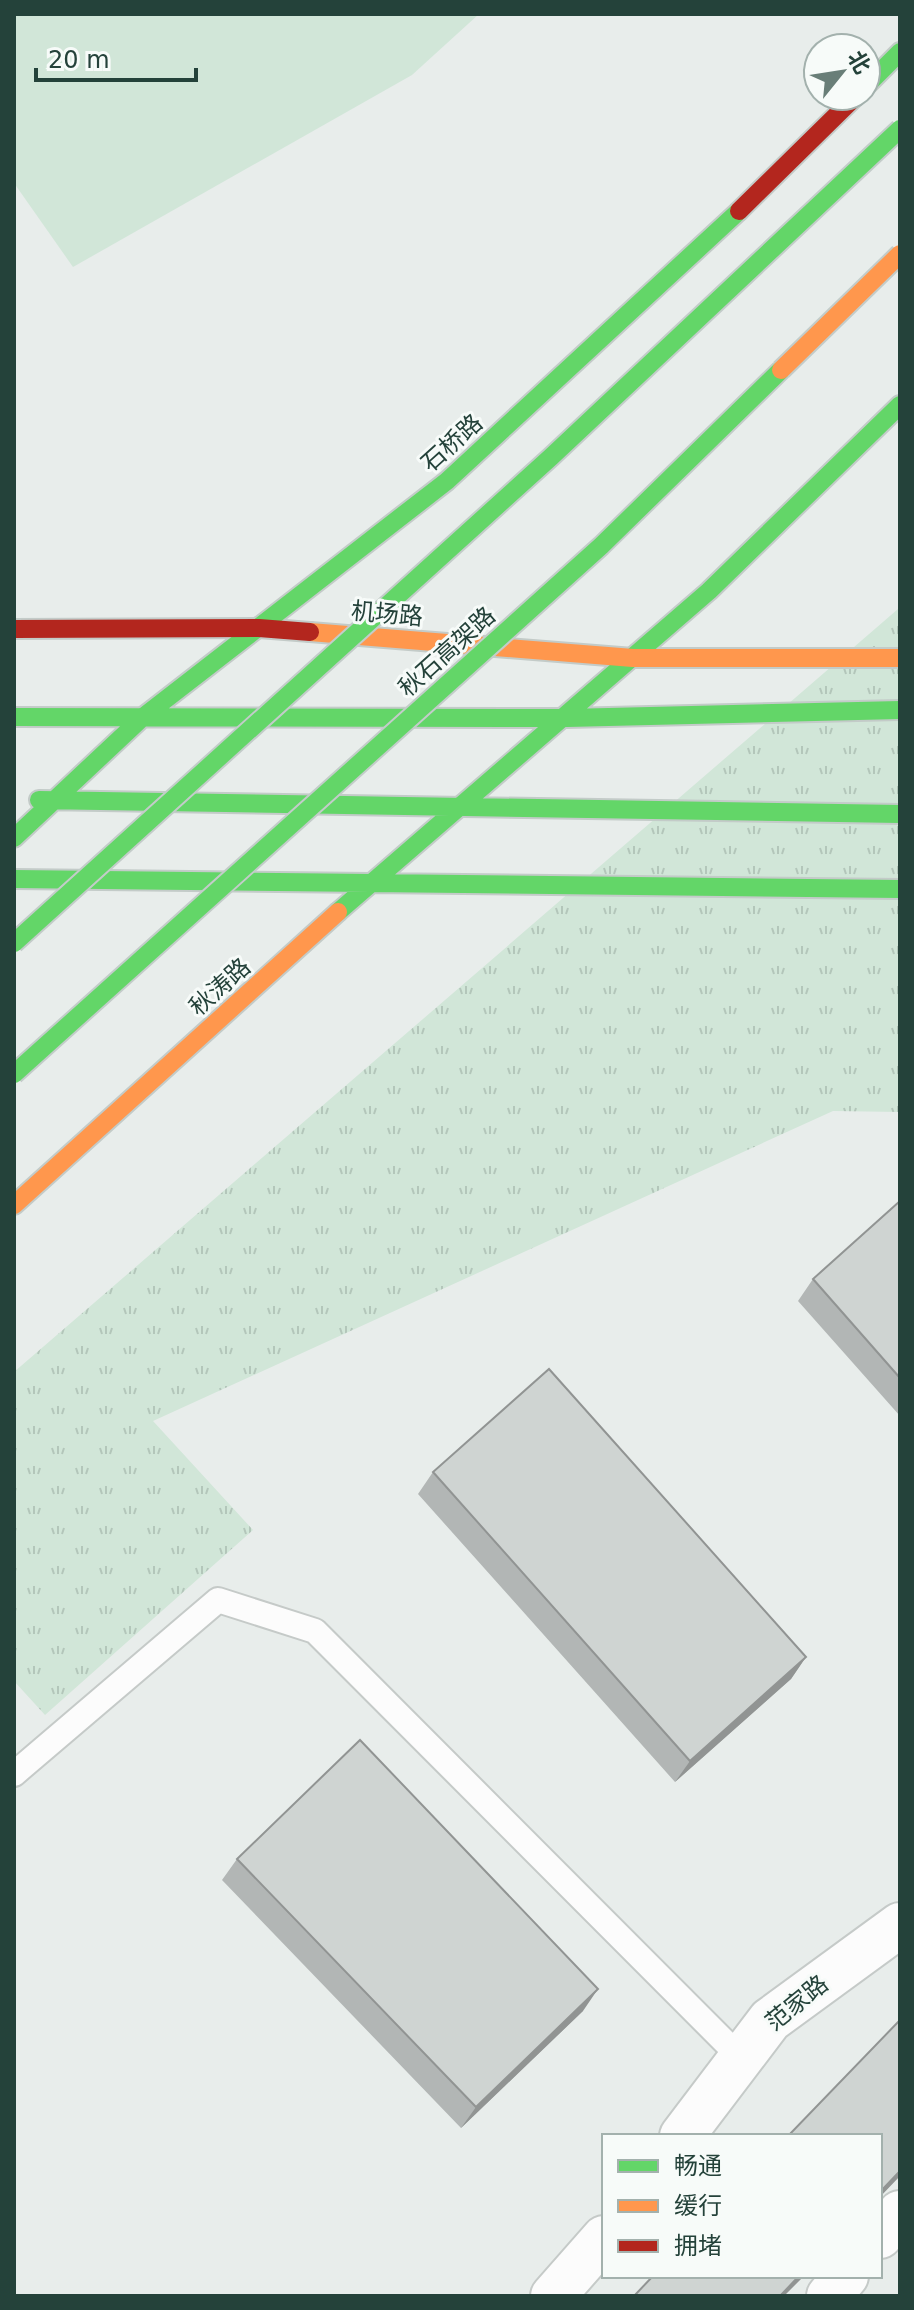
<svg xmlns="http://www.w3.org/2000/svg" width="914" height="2310" font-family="'DejaVu Sans','Noto Sans SC',sans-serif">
<defs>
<pattern id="grass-tufts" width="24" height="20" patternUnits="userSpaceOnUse" patternTransform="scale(2)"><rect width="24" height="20" fill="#d1e6d8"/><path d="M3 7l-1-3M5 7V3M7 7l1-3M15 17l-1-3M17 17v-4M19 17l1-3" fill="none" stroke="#b3c6ba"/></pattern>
</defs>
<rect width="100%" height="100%" fill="#e8edeb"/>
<path fill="url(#grass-tufts)" d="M898,609L900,1112L833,1111L153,1421L253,1530L45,1715L14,1681V1372Z"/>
<path fill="#d1e6d8" d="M14,14H479L412,75L73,267L14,183Z"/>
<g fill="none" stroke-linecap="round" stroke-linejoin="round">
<g stroke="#c5cac8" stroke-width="28">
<path id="lane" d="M14,1774L218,1600L315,1631L741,2058"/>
</g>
<g stroke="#c5cac8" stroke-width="48">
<path id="street" d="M682,2136L770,2020L900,1925
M880,2236L900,2213
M553,2296L604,2238
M829,2296L846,2276"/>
</g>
<g stroke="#c3cbc8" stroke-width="22">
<path id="fast" d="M866,86L900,52
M14,717L567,718L900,710
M39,800L900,814
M14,838L143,717L447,481L739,211
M14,879L900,889
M338,912L709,591L900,405"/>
</g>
<g stroke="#c3cbc8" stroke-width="22">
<path id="slow" d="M310,632L633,658H900
M14,1205L338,912"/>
</g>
<g stroke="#c3cbc8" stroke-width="22">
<path id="jam" d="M739,211L856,96
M14,629L259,628L310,632"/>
</g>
<use href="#lane" stroke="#fcfcfc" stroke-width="24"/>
<use href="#street" stroke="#fcfcfc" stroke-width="44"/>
<use href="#fast" stroke="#63d668" stroke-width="18"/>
<use href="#slow" stroke="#ff974d" stroke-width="18"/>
<use href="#jam" stroke="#b3261e" stroke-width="18"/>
<g stroke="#c3ccc9" stroke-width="22" stroke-linecap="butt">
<path id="fast-bridge" d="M14,943L551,457L900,129
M14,1074L601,546L781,370"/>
</g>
<g stroke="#c3ccc9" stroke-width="22" stroke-linecap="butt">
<path id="slow-bridge" d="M781,370L900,254"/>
</g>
<use href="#fast-bridge" stroke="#63d668" stroke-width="18"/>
<use href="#slow-bridge" stroke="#ff974d" stroke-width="18"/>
</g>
<path fill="#b2b6b5" d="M900,1201V1416L798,1301L813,1279Z
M433,1472L806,1657L791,1679L675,1782L418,1494Z
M237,1859L583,2011L461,2128L222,1880Z"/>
<path fill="#919493" d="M806,1657L791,1679L675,1782L690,1761Z
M598,1989L583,2011L461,2128L476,2107Z
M900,2171V2176L880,2197V2192Z
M799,2276H804L784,2296H780Z"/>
<path fill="#cfd4d2" stroke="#919493" stroke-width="2" d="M900,1201V1378L813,1279Z
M549,1369L806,1657L690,1761L433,1472Z
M360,1740L598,1989L476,2107L237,1859Z
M900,2020V2171L880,2192V2136H788Z
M653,2276H799L780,2296H634Z"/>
<g text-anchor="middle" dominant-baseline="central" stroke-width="6" stroke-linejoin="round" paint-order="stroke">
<g font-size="24" fill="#24423a" stroke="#f7fbf9">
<text transform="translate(452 443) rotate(-42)">石桥路</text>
<text transform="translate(387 614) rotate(5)">机场路</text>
<text transform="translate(447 652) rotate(-42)">秋石高架路</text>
<text transform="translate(220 987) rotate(-42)">秋涛路</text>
<text transform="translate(797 2003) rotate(-39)">范家路</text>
</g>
</g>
<rect width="914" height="2310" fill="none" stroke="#24423a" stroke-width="32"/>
<rect x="602" y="2134" width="280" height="144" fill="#f7fbf9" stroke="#a3b1ad" stroke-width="2"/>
<rect x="618" y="2160" width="40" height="12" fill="#63d668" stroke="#a3b1ad" stroke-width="2"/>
<text x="674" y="2174" font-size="24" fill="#24423a">畅通</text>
<rect x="618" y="2200" width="40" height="12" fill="#ff974d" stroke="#a3b1ad" stroke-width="2"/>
<text x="674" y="2214" font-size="24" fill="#24423a">缓行</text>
<rect x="618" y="2240" width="40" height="12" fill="#b3261e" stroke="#a3b1ad" stroke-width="2"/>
<text x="674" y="2254" font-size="24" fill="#24423a">拥堵</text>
<g transform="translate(842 72) rotate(60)"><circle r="38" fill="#f7fbf9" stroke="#a3b1ad" stroke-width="2"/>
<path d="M0-6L14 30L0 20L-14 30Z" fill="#697e78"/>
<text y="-12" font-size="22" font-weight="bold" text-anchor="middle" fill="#24423a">北</text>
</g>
<path d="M36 68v12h160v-12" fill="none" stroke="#24423a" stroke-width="4"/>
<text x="48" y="68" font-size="24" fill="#24423a" stroke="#f7fbf9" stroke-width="6" paint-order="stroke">20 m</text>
</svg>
